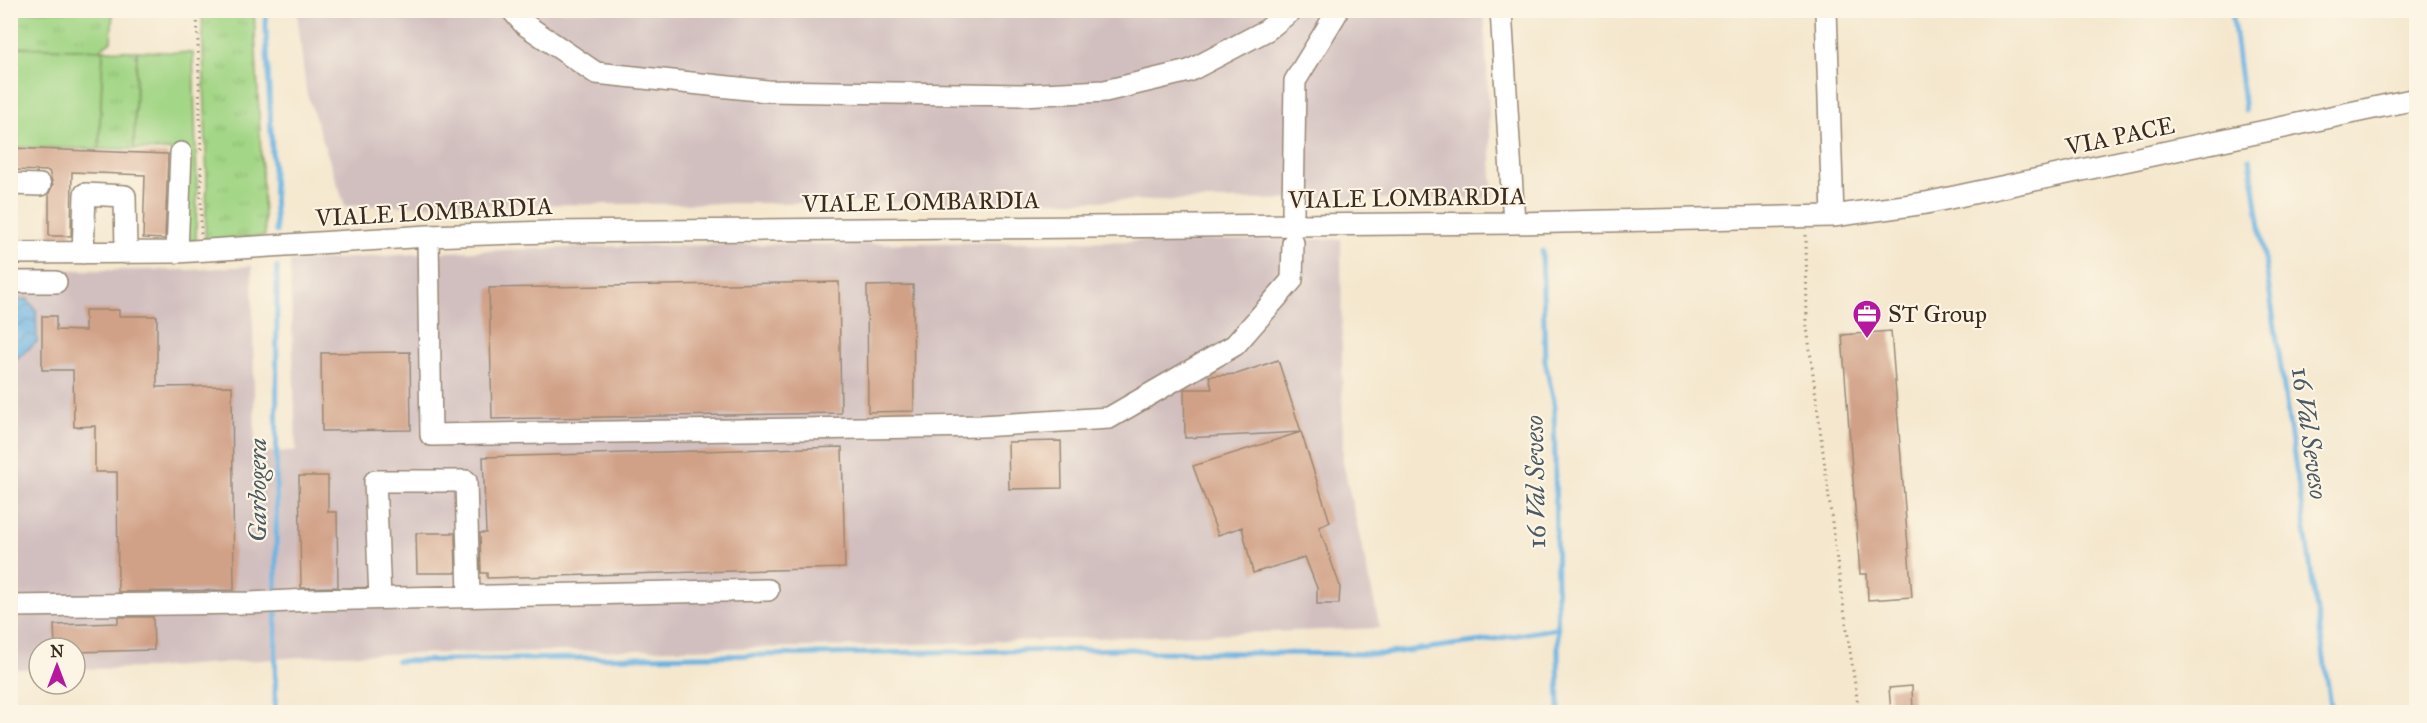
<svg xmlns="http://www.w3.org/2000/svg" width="2427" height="723" font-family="'IM FELL Great Primer',serif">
<defs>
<pattern id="grass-tufts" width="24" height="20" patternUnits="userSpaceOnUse" patternTransform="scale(1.5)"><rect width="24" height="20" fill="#a3d686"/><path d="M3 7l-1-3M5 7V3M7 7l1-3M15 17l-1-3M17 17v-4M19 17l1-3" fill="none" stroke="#8db873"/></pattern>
<pattern id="water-waves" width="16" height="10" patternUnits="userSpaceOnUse" patternTransform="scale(1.5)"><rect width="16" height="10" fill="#6ab3e2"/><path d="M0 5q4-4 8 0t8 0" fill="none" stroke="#5892b7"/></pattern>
</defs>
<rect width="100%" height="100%" fill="#fcf5e5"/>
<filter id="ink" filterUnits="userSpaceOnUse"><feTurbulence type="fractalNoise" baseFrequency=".0167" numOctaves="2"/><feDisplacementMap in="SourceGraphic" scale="12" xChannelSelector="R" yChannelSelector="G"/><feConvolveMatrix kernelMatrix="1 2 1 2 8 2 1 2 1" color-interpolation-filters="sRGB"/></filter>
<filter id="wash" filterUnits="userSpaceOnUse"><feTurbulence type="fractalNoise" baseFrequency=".008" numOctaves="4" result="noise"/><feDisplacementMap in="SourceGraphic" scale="24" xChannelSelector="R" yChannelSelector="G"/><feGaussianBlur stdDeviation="1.35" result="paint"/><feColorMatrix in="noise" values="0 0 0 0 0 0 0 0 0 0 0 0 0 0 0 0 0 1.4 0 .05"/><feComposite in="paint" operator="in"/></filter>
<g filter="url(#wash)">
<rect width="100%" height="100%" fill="#f4e7cd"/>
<path fill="#d1bfbf" d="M297,11H1484L1493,198L345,206L306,91Z
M1341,239L1343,462L1380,628L862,646L328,655L152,668L75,669V648H39V669H11V270H190L252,266L255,452L296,451L290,262L448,252L624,246Z"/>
<path fill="url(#grass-tufts)" stroke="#6f8052" stroke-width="1.5" d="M14,11H113L111,41L99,50L12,47Z
M202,11H254L265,236L205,240L207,182Z
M103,50L137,51L134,149H99Z"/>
<path fill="#a3d686" stroke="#6f8052" stroke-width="1.5" d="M12,47L103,50L99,149L11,147Z
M137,51L193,53L197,187L196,240L183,242V151L134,149Z"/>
<path fill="url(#water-waves)" stroke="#526e80" stroke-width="1.5" d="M27,299L36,310L37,342L11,363V301Z"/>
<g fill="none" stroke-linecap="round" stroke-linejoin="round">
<path stroke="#6ab3e2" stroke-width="5" d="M265,10L276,232
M2232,10L2245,111
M2250,159L2332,712
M1542,251L1545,361L1554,402L1559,712
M276,596L277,267
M397,661L1133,649L1150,652L1382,654L1483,641L1557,628
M275,712L276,605"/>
</g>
<g id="blocks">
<path fill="#d1a187" d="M10,148L168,154L165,239L143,238L145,175L72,172L71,236H49V193L53,185L49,171L10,170Z
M839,282L841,413L492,419L489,288Z
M913,285L914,411L868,412L867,286Z
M85,310H119V316H157V387L232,386L234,590L118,592L117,472H95V426L74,427L73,370H42V316H56V330L85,331Z
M1891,331L1912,597L1868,600L1867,574H1860L1842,335Z
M410,352L411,430L322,431L321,353Z
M1278,360L1330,522L1319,527L1340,586L1339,604H1317V588L1305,557L1253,573L1242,527L1218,535L1193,466L1301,432L1185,438L1184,389H1212L1209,376L1237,374Z
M1061,441L1062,488L1009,489L1008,442Z
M842,447L845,568L487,578V573H481L480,533H486L483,457Z
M299,476H328V512H337L338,587L301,588Z
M416,533H455L456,573H417Z
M118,617H153L154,650L75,652V648H55L54,625L118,623Z
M1912,686L1913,712H1891L1889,688Z"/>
</g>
</g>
<g filter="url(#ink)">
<use href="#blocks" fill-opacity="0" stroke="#988876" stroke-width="1.5"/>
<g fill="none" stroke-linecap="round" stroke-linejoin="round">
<g stroke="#988876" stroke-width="24">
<path id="minor" d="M512,10L524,24L596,73L767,91L1021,95L1105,91L1189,71L1267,30L1292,10
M1501,10L1514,223
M1826,10L1833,216
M10,184L40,185
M1293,212L1295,81L1336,14L1337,10
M428,236L431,435L981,426L1109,418L1235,345L1292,280L1293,243
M177,252L181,153
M10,253L177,252L428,236L550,232L1514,223L1833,216L1926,203L2416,99
M83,253L85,194L125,196L126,253
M10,282H56
M380,598L375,481H466L469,596
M10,606L250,603L309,600L768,590"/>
</g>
<path stroke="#988876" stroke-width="3" stroke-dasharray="1.5 4.5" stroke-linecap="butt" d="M197,10L201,150
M201,234V165
M1806,235L1807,327L1837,561L1859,712"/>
<use href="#minor" stroke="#fff" stroke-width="21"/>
</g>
</g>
<defs>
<g id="office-pin" transform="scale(1.5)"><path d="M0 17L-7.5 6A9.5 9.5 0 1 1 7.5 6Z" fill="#b5179e" stroke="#fcf5e5"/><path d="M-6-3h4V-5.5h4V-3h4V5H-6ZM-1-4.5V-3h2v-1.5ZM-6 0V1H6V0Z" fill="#fff"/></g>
</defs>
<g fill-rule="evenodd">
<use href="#office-pin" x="1867" y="314"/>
</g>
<g text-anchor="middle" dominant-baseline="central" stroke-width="4.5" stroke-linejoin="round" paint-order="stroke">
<g font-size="24" fill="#3b2a1e" stroke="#fcf5e5">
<text transform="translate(2120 136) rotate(-12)">VIA PACE</text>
<text transform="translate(1407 198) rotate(-1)">VIALE LOMBARDIA</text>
<text transform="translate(921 202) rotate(-1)">VIALE LOMBARDIA</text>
<text transform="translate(434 212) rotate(-3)">VIALE LOMBARDIA</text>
</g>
<g font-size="24" fill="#3b2a1e" stroke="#fcf5e5" text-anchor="start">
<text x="1888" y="314">ST Group</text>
</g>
<g font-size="26" font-style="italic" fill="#4b5a63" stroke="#fcf5e5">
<text transform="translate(2310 433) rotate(82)">16 Val Seveso</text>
<text transform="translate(1535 482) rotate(-91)">16 Val Seveso</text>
<text transform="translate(257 490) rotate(-90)">Garbogera</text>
</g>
</g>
<rect width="2427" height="723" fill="none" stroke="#fcf5e5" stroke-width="36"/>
<g transform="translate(57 666)"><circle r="28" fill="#fcf5e5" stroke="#afa495" stroke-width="1.5"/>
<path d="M0-4.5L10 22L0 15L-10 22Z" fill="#b5179e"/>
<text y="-9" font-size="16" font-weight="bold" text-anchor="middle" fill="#3b2a1e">N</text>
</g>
</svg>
